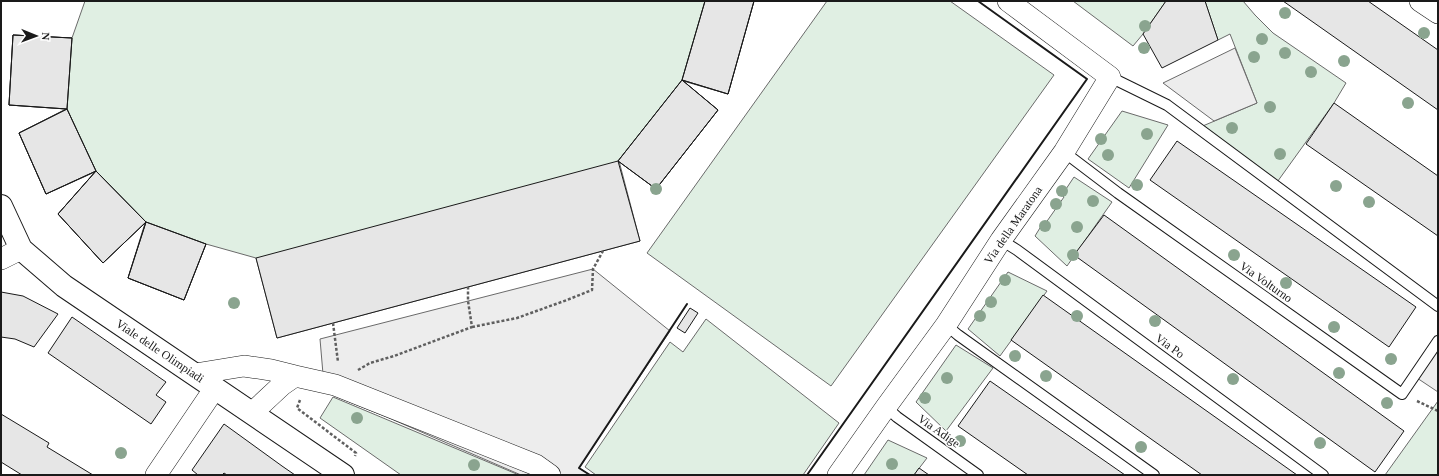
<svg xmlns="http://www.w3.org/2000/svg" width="1439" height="476" font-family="Georgia,serif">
<rect width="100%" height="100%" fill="#fff"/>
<path fill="#e0efe3" stroke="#6a6a6a" d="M85,1H754L728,94L683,81L718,110L656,189L619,161L640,241L277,338L256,258L206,244L184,300L128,278L145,223L103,263L58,214L95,172L46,194L19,133L66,109L9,105L13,35L72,38Z
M827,1H950L1054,75L831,386L647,253Z
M1073,1H1166L1143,34L1133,46Z
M1205,1H1243L1255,15L1273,33L1346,83L1334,103L1275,185L1198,128L1257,103L1230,34L1218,40Z
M1122,111L1168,125L1129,188L1088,159Z
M1074,177L1112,202L1067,266L1035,236L1043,223L1045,224L1064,197L1062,195Z
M1008,272L1047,291L1000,356L968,329Z
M706,319L839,423L803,475H596L585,467L670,342L683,352Z
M956,345L993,368L946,431L916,402Z
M333,397L519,475H401L320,418Z
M1438,401V475H1385Z
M888,440L927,458L914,475H864Z"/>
<path fill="#ededed" stroke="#6a6a6a" d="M1235,48L1257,103L1214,121L1163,83Z
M593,269L670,331L579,468L590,475H521L389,418L335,396L323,374L320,339Z
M1438,341V392L1414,376Z"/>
<path fill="#e6e6e6" stroke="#1a1a1a" d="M705,1H754L728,94L682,80Z
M705,1H754L728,94L682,80Z
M1166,1H1205L1218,40L1162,68L1143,34Z
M1283,1H1368L1438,50V110Z
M13,35L72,38L67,109L9,105Z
M13,35L72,38L67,109L9,105Z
M682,80L718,110L656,189L618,161Z
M682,80L718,110L656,189L618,161Z
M1334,103L1438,176V236L1306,144Z
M67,109L96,171L46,194L19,133Z
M67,109L96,171L46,194L19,133Z
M1177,141L1416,307L1389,347L1150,180Z
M618,161L640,241L277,338L256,258Z
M96,171L146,222L103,263L58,214Z
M96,171L146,222L103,263L58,214Z
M1104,215L1404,431L1375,472L1074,255Z
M146,222L206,244L184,300L128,278Z
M146,222L206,244L184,300L128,278Z
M1,292L23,296L58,314L34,347L15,339L1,337Z
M1043,295L1297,475H1202L1011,340Z
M690,308L698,313L685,333L677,328Z
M72,317L166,382L156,395L166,402L151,424L48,353Z
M990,381L1125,475H1028L958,426Z
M1,414L49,443L47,447L93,475H22L1,462Z
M224,424L282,466L295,475H227L224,473L222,475H198L192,470Z
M919,468L929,475H914Z"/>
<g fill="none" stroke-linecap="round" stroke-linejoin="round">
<g stroke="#1a1a1a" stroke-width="12">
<path id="lane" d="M1110,77L1167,105L1438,306
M1064,152L1118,193L1402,394L1438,341
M1001,240L1017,250L1323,475
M946,325L958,335L1154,475
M886,407L897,417L978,475"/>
</g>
<g stroke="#1a1a1a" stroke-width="22">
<path id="street" d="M1420,1L1438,13
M1,259L21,249
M195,374L244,366L271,370L295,376
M252,413L282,385L295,376L335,385L536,465L550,475
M156,475L215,388
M838,475L886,407L946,325L1001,240L1064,152L1110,77L1008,1"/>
</g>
<g stroke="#1a1a1a" stroke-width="24">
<path id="secondary" d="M1,206L21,249L64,286L343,475"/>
</g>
<path stroke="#5f5f5f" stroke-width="2.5" stroke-dasharray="3 2" stroke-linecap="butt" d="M333,323L338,362
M472,327L517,318L567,300L592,290L593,269L603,251
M358,370L370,363L394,356L472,327L468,301V287
M300,400L297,408L356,453L355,456
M1417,401L1438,411"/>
<use href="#lane" stroke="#fff" stroke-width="10"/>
<use href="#street" stroke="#fff" stroke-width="21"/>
<use href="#secondary" stroke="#fff" stroke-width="22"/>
<path stroke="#1a1a1a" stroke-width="2" d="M590,475L579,468L687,304
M807,475L1087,79L978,1"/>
</g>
<g fill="#8aa48f">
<circle cx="1285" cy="13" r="6"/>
<circle cx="1145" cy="26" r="6"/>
<circle cx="1424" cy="33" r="6"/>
<circle cx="1262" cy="39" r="6"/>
<circle cx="1144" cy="48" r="6"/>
<circle cx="1285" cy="53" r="6"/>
<circle cx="1254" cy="57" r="6"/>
<circle cx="1344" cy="61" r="6"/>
<circle cx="1311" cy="72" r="6"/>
<circle cx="1408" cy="103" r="6"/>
<circle cx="1270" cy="107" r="6"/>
<circle cx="1232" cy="128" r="6"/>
<circle cx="1147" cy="134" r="6"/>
<circle cx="1101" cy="139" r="6"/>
<circle cx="1280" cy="154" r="6"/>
<circle cx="1108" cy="155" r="6"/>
<circle cx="1137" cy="185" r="6"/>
<circle cx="1336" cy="186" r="6"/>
<circle cx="656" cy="189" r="6"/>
<circle cx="1062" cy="191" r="6"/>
<circle cx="1093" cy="201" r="6"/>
<circle cx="1369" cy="202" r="6"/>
<circle cx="1056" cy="204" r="6"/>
<circle cx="1045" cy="226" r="6"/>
<circle cx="1077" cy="227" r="6"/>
<circle cx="1073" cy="255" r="6"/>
<circle cx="1234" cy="255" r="6"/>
<circle cx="1005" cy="280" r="6"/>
<circle cx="1286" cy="283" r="6"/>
<circle cx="991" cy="302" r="6"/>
<circle cx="234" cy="303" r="6"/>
<circle cx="980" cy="316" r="6"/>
<circle cx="1077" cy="316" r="6"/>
<circle cx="1155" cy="321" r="6"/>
<circle cx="1334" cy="327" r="6"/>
<circle cx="1015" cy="356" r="6"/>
<circle cx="1391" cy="359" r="6"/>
<circle cx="1339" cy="373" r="6"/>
<circle cx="1046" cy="376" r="6"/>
<circle cx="947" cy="378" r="6"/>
<circle cx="1233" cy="379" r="6"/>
<circle cx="925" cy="398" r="6"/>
<circle cx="1387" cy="403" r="6"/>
<circle cx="357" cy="418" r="6"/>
<circle cx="960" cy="441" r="6"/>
<circle cx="1320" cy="443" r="6"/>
<circle cx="1141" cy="447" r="6"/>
<circle cx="121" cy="453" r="6"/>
<circle cx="892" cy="464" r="6"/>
<circle cx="474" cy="465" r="6"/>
</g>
<g text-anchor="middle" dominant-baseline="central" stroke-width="3" stroke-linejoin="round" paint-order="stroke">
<g font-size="12" fill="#1a1a1a" stroke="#fff">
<text transform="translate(1013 225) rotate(-55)">Via della Maratona</text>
<text transform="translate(1266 282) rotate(35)">Via Volturno</text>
<text transform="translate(1170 346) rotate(36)">Via Po</text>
<text transform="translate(160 351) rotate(34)">Viale delle Olimpiadi</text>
<text transform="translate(939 431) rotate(35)">Via Adige</text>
</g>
</g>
<rect width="1439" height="476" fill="none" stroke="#1a1a1a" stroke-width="4"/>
<g transform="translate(36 36) rotate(91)" stroke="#ffffff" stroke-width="3" paint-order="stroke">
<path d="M0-3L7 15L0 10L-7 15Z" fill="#1a1a1a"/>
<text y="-6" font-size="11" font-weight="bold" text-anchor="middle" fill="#1a1a1a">N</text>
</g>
</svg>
